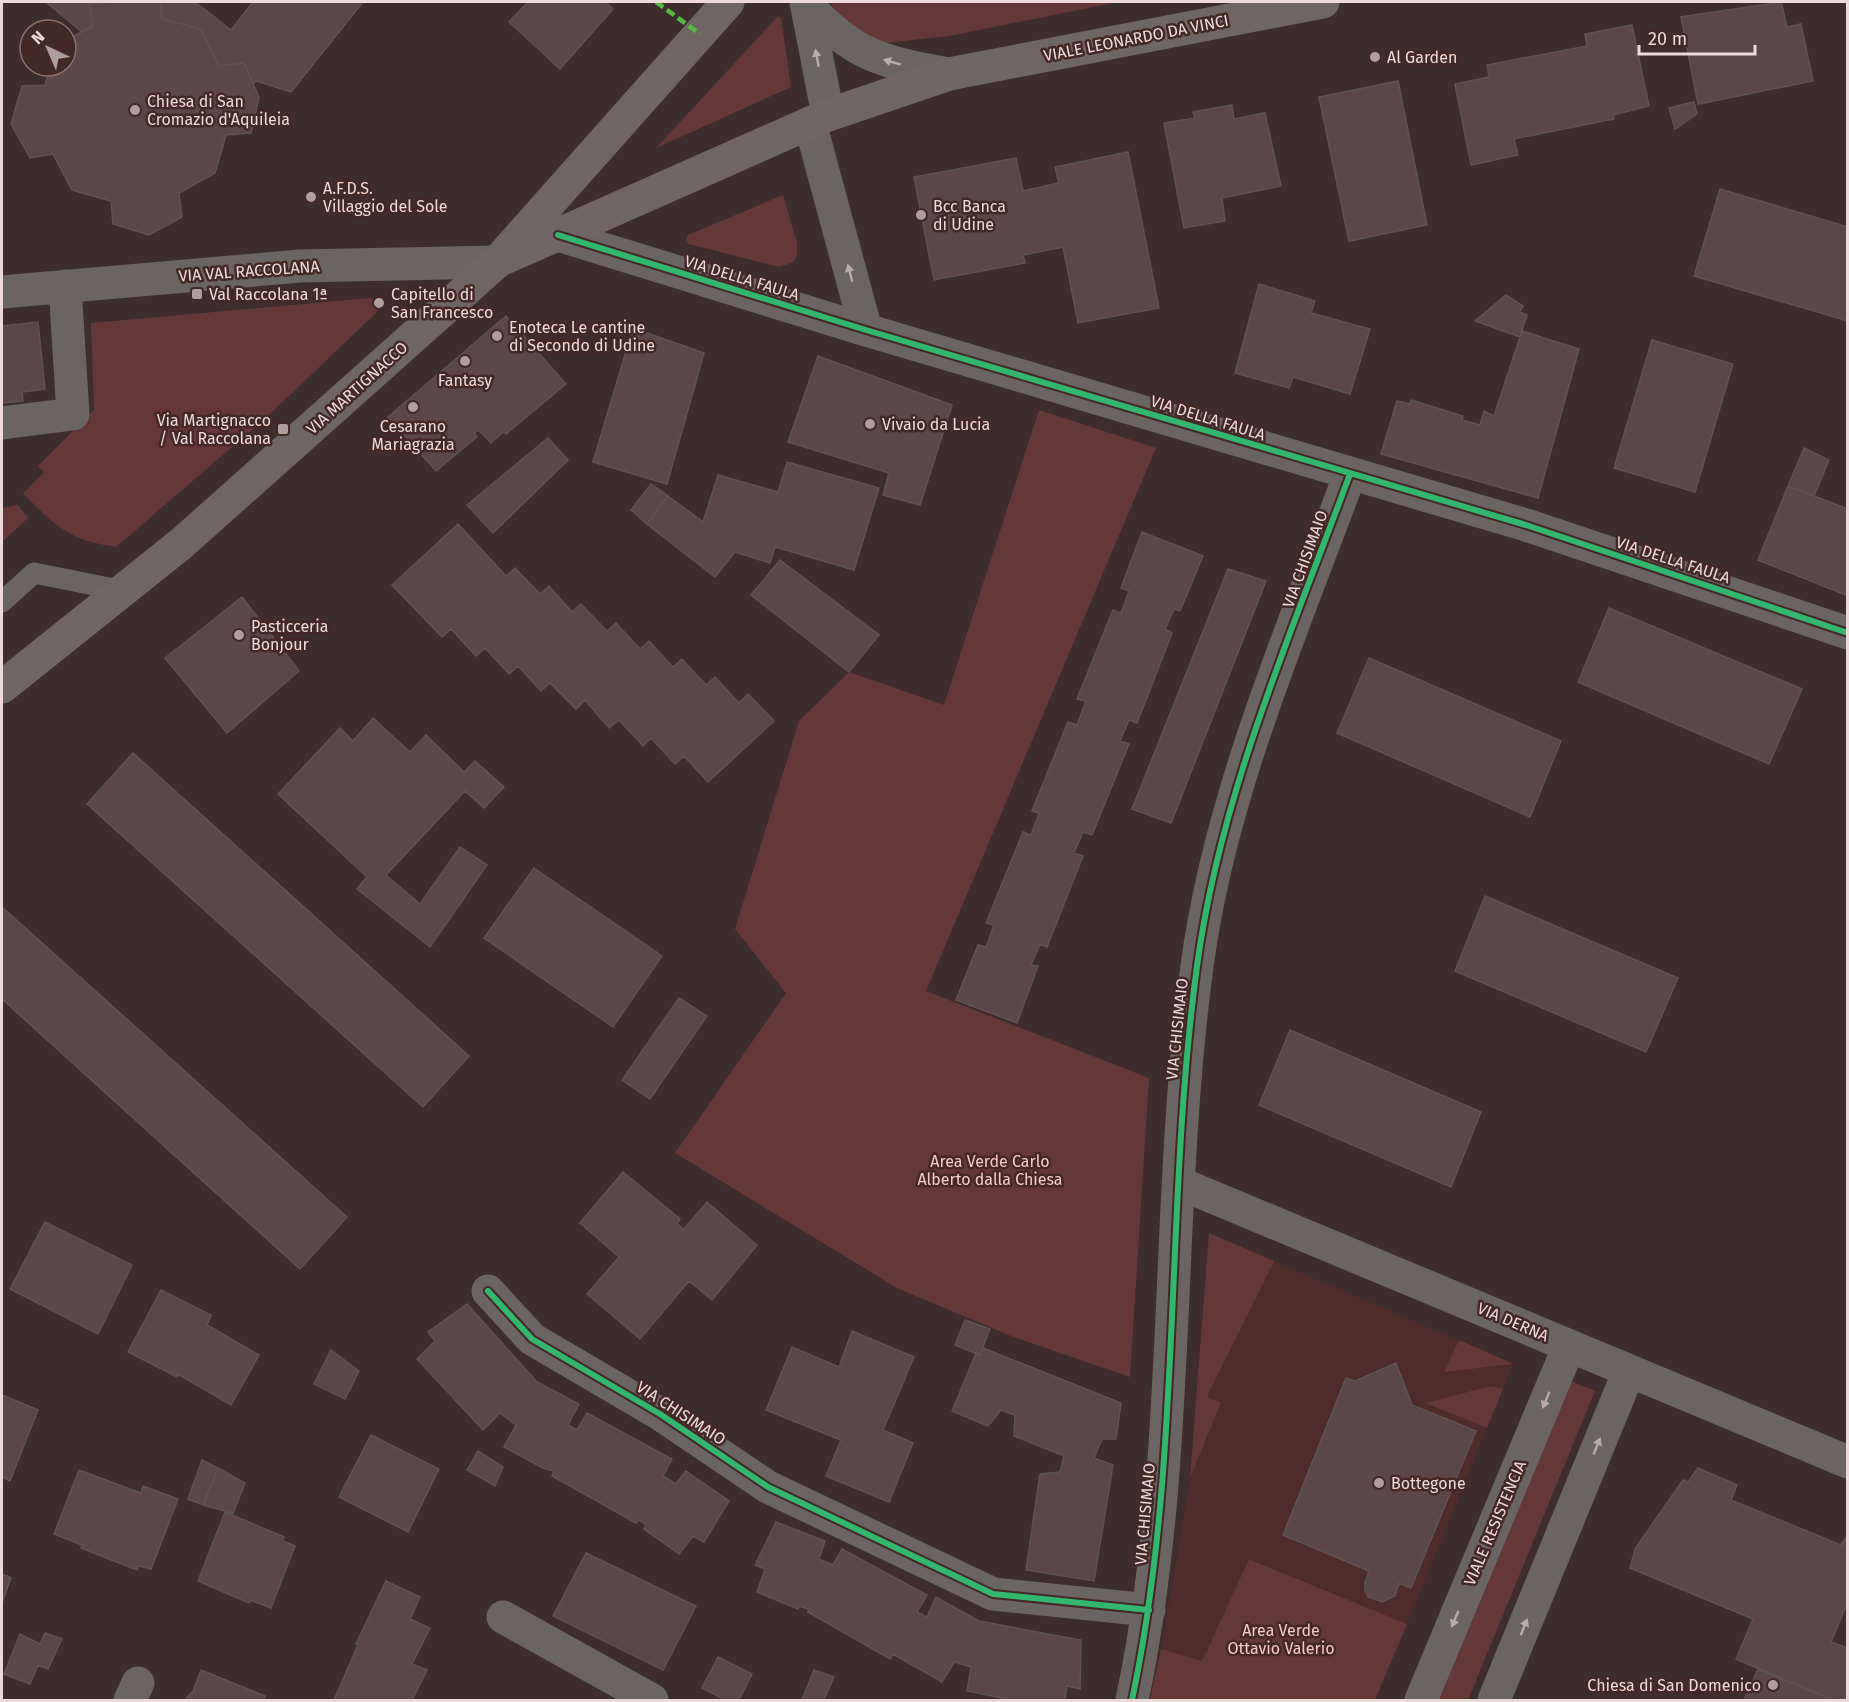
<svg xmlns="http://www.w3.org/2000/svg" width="1849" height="1702" font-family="'Fira Sans',sans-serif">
<rect width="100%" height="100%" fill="#3d2e2d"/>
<path fill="#4d2c2a" d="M1274,1261L1513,1364L1407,1624L1250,1559L1202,1661L1161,1649L1190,1478L1221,1404L1207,1397Z"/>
<path fill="#643836" d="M830,2H1118L949,36L885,43L863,37L842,20Z
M778,16L781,18L791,87L656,148Z
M783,195L797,243V255L794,262L779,267L689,244L686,240L688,235Z
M370,298L379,303L377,312L267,417L116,547C69,540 56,527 23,493L44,473L38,466L94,410L91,323Z
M1039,410L1156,448L926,991L1149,1078L1130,1377L1011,1336L897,1288L675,1153L786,993L735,929L799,721L849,672L944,705Z
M18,505L28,518L2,542V508Z
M1209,1233L1274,1261L1207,1397L1221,1403L1190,1478Z
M1459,1340L1513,1364L1444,1372Z
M1563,1378L1595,1391L1468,1700H1431Z
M1491,1386L1503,1389L1487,1428L1425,1403Z
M1249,1559L1407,1624L1375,1700H1150L1161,1649L1202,1661Z"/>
<path fill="#5b4747" stroke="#5f5251" stroke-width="1.5" d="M46,2H91L89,3L93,26L82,32Z
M161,2H195L231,30L253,2H363L291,92L256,81L253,84L244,63L219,66L201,29L162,19Z
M161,2L162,19L201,29L219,66L244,63L259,97L251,133L226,135L215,173L179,193L182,217L149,235L113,224L111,201L72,190L53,154L30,158L11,124L22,86L45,85L50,66H66V40L93,26L89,3Z
M528,2H605L613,9L560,69L509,22Z
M1781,2L1787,27L1801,24L1813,81L1698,104L1681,17Z
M1632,25L1649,106L1613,115L1614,119L1514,139L1518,155L1471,165L1455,84L1489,77L1487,65L1587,46L1585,34Z
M1398,81L1427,225L1349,241L1319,97Z
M1694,102L1697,114L1675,129L1669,108Z
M1232,105L1234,119L1265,113L1281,186L1222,198L1225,221L1184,228L1164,123L1195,118L1193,112Z
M1128,152L1159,308L1078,323L1063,247L1023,255L1025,263L934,280L914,177L1016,158L1023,191L1059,183L1055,167Z
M1720,189L1848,227V321L1694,276Z
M1259,284L1315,301L1311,313L1370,329L1350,394L1293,377L1289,388L1235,373Z
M1506,295L1523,306L1520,312L1527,315L1520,337L1475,321Z
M506,316L566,384L506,434L503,432L491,443L479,430L474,433L477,437L436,471L388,417Z
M38,322L45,389L22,392L23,401L2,403V326Z
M633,328L704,353L667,484L593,462Z
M1522,331L1579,349L1538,498L1381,454L1397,401L1410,404L1411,400L1463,416L1462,420L1480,425L1484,411L1494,416Z
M1652,340L1733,364L1695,492L1614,468Z
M818,356L952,405L920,505L883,495L889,473L788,442Z
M548,438L568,460L493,533L467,505Z
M1804,448L1829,460L1814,496L1788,486Z
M787,462L879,488L854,570L775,547L770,563L735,552L715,577L647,524L668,496L703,522L718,475L778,492Z
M651,484L668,496L647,524L631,510Z
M1788,486L1848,509V596L1758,560Z
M458,524L506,576L515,568L540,594L549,586L572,612L581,604L607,631L616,623L640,649L649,641L673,667L682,659L706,685L715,677L739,703L748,694L774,721L708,782L684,756L675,764L651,738L643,746L619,720L609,728L585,700L576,709L550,683L541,691L518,666L509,674L485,648L476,656L451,629L442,637L392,585Z
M1142,532L1203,556L1180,611L1174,609L1165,629L1172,633L1137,723L1129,720L1120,741L1129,744L1092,835L1083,832L1074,853L1083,856L1047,947L1040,944L1031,965L1038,966L1017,1023L956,1000L978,945L986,947L994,925L986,923L1023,832L1031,835L1039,813L1032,811L1068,722L1077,725L1086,701L1077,699L1113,610L1121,613L1129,591L1121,588Z
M780,560L879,635L849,672L751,595Z
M1228,569L1266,581L1171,823L1132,809Z
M242,597L299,671L227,733L165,658Z
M1609,608L1802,689L1769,764L1578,682Z
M1369,658L1561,741L1530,817L1337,733Z
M373,718L410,752L426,735L464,772L475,761L504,787L484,808L465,791L386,875L420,904L460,847L487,865L430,947L357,889L367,877L278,794L340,728L353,741Z
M133,753L469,1056L423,1107L87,804Z
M534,868L662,956L613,1027L484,938Z
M1485,896L1678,978L1646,1052L1455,971Z
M2,907L347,1217L300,1269L2,999Z
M679,998L707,1016L650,1099L622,1080Z
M1290,1030L1481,1112L1451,1187L1259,1105Z
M623,1172L680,1219L677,1224L684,1229L707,1202L757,1245L712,1300L689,1281L640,1339L587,1294L619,1257L580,1223Z
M45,1222L132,1265L98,1334L10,1289Z
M161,1290L211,1315L207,1325L259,1355L231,1405L178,1374L177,1377L128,1352Z
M467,1304L537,1382L579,1404L568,1425L577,1430L587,1413L672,1459L663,1476L676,1484L686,1471L729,1501L704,1542L693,1536L679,1554L644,1529L646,1525L639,1520L636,1523L552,1476L554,1471L543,1468L504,1447L516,1425L500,1413L483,1430L417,1359L435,1341L428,1332Z
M965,1320L990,1329L980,1355L955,1345Z
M852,1331L914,1357L883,1430L913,1443L889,1502L826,1476L841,1440L766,1410L792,1347L839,1367Z
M983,1348L1121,1403L1116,1439H1102L1094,1458L1113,1465L1094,1581L1026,1570L1040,1474L1060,1472L1064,1456L1014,1436L1015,1415L1001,1410L988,1426L952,1411L976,1353L980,1355Z
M331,1350L359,1371L345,1399L314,1384Z
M1396,1363L1412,1405L1476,1431L1411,1588L1399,1583L1395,1596L1382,1602L1368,1597L1365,1590V1583L1369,1571L1283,1535L1346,1378L1355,1381Z
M2,1395L38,1410L10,1481L2,1477Z
M371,1435L439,1469L408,1532L339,1497Z
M478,1451L503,1467L495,1486L467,1470Z
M202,1460L218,1468L203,1505L188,1499Z
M218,1468L245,1483L233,1513L203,1505Z
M1698,1468L1737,1485L1731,1500L1841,1545L1848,1535V1601L1831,1642L1848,1648V1700H1833L1736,1659L1753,1619L1630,1568L1635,1549L1683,1480L1688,1482Z
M79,1470L141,1493L143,1486L178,1499L151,1569L139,1566L137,1570L81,1548L82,1545L54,1534Z
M225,1512L284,1537L283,1541L295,1546L271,1608L250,1600L249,1603L198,1581Z
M776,1522L825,1541L819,1559L833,1565L842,1549L927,1595L917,1612L927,1617L936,1597L979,1621L1081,1640L1080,1689L1067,1686L1065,1700H1012L967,1691L971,1667L954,1662L942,1682L893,1654L890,1659L808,1612V1609L799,1606L798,1609L757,1592L765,1569L755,1565Z
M586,1553L696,1606L663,1670L553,1616Z
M2,1574L11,1578L2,1603Z
M386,1581L420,1597L410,1619L430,1628L412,1664L427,1670L412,1700H334L358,1645L356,1644Z
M45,1633L62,1639L48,1669L38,1665L30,1684L4,1674L20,1634L40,1644Z
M718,1657L752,1674L739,1700H725L702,1688Z
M1758,1669L1833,1700H1744Z
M201,1670L265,1696L264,1700H185L193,1691Z
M814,1670L834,1677L824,1700H802Z"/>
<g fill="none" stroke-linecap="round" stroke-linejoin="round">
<path stroke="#6a6463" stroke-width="21" d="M2,602L34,573L124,591"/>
<path stroke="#6a6463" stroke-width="33" d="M2,292L300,266L497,262
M2,423L73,414L65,286
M1179,1183L1848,1462
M488,1291L532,1339L660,1414L768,1487L993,1594L1149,1610
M503,1617L652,1700
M130,1700L138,1683
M1132,1700C1183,1459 1164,1210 1197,966C1220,795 1291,634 1350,474
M1421,1700L1569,1346
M1494,1700L1629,1371"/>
<path stroke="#6a6463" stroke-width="33" d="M806,2L828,115
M806,3C852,56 883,62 949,74
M810,123L866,330
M558,235L866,330L1526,525L1848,633"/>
<path stroke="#6e6564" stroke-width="33" d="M505,258L828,115L949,74L1323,2
M2,687L182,543L497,262L728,2"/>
<path stroke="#58b947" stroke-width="4.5" stroke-dasharray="9 4.5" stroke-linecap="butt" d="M656,2L700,34"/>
<g stroke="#442826" stroke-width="10">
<path id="cycleway" d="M558,235L866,330L1526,525L1848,633
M488,1291L532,1339L660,1414L768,1487L993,1594L1149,1610
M1132,1700C1183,1459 1164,1210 1197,966C1220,795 1291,634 1350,474"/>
</g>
<use href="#cycleway" stroke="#33b770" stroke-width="6"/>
</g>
<defs><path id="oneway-solid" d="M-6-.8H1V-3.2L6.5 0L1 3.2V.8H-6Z" transform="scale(1.5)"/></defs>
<g fill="#b9aba9">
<use href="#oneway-solid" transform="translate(817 58) rotate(-101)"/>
<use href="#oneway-solid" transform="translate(892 62) rotate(-164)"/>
<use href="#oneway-solid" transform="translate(850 273) rotate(-105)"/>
<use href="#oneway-solid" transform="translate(1546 1400) rotate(113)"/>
<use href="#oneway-solid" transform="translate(1597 1446) rotate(-68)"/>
<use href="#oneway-solid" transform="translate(1455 1619) rotate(113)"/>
<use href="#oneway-solid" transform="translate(1524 1627) rotate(-68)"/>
</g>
<g fill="#af9e9c" stroke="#442826" stroke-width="2">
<circle cx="1375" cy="57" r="6"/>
<circle cx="135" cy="110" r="6"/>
<circle cx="311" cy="197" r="6"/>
<circle cx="921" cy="215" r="6"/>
<rect x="191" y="288" width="12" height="12" rx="3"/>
<circle cx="379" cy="303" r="6"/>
<circle cx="497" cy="336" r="6"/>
<circle cx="465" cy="361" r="6"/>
<circle cx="413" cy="407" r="6"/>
<circle cx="870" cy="424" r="6"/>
<rect x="277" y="423" width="12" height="12" rx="3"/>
<circle cx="239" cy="635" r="6"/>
<circle cx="1379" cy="1483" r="6"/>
<circle cx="1773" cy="1685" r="6"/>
</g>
<g text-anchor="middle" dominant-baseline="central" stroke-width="5" stroke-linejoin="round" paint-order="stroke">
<g font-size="16" fill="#eddad8" stroke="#442826">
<text transform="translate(1136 38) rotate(-11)">VIALE LEONARDO DA VINCI</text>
<text transform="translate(249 271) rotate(-4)">VIA VAL RACCOLANA</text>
<text transform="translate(742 278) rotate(17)">VIA DELLA FAULA</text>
<text transform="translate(357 388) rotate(-42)">VIA MARTIGNACCO</text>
<text transform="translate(1208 418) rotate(17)">VIA DELLA FAULA</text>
<text transform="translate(1305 559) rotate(-70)">VIA CHISIMAIO</text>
<text transform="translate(1673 560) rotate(18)">VIA DELLA FAULA</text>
<text transform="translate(1177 1029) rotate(-84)">VIA CHISIMAIO</text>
<text transform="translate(1513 1322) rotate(23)">VIA DERNA</text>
<text transform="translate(681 1413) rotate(33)">VIA CHISIMAIO</text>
<text transform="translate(1145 1514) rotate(-85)">VIA CHISIMAIO</text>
<text transform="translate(1495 1523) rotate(-67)">VIALE RESISTENCIA</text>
</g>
<g font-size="16" fill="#eddad8" stroke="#442826" text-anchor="start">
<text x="1387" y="57">Al Garden</text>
<text x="147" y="101">Chiesa di San<tspan x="147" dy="18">Cromazio d'Aquileia</tspan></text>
<text x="323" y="188">A.F.D.S.<tspan x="323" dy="18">Villaggio del Sole</tspan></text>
<text x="933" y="206">Bcc Banca<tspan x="933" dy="18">di Udine</tspan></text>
<text x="209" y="294">Val Raccolana 1ª</text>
<text x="391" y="294">Capitello di<tspan x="391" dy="18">San Francesco</tspan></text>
<text x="509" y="327">Enoteca Le cantine<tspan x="509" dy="18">di Secondo di Udine</tspan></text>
<text x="465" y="380" text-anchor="middle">Fantasy</text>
<text x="271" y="420" text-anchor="end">Via Martignacco<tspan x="271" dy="18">/ Val Raccolana</tspan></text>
<text x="882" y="424">Vivaio da Lucia</text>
<text x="413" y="426" text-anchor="middle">Cesarano<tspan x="413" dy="18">Mariagrazia</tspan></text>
<text x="251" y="626">Pasticceria<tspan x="251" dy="18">Bonjour</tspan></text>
<text x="1391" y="1483">Bottegone</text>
<text x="1761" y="1685" text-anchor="end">Chiesa di San Domenico</text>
</g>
<g font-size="16" fill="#f5c9c6" stroke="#442826">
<text x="990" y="1161">Area Verde Carlo<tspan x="990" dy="18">Alberto dalla Chiesa</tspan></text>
<text x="1281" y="1630">Area Verde<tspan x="1281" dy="18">Ottavio Valerio</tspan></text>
</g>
</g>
<rect width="1849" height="1702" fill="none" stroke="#eddad8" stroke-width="6"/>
<g transform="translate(48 48) rotate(316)"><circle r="28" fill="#442826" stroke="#886f6d" stroke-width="1.5"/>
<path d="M0-4.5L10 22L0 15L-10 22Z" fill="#af9e9c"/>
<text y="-9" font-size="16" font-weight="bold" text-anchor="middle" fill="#eddad8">N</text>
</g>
<path d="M1639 45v9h116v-9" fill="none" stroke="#eddad8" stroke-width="3"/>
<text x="1648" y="45" font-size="18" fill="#eddad8" stroke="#442826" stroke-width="4.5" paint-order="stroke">20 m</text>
</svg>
